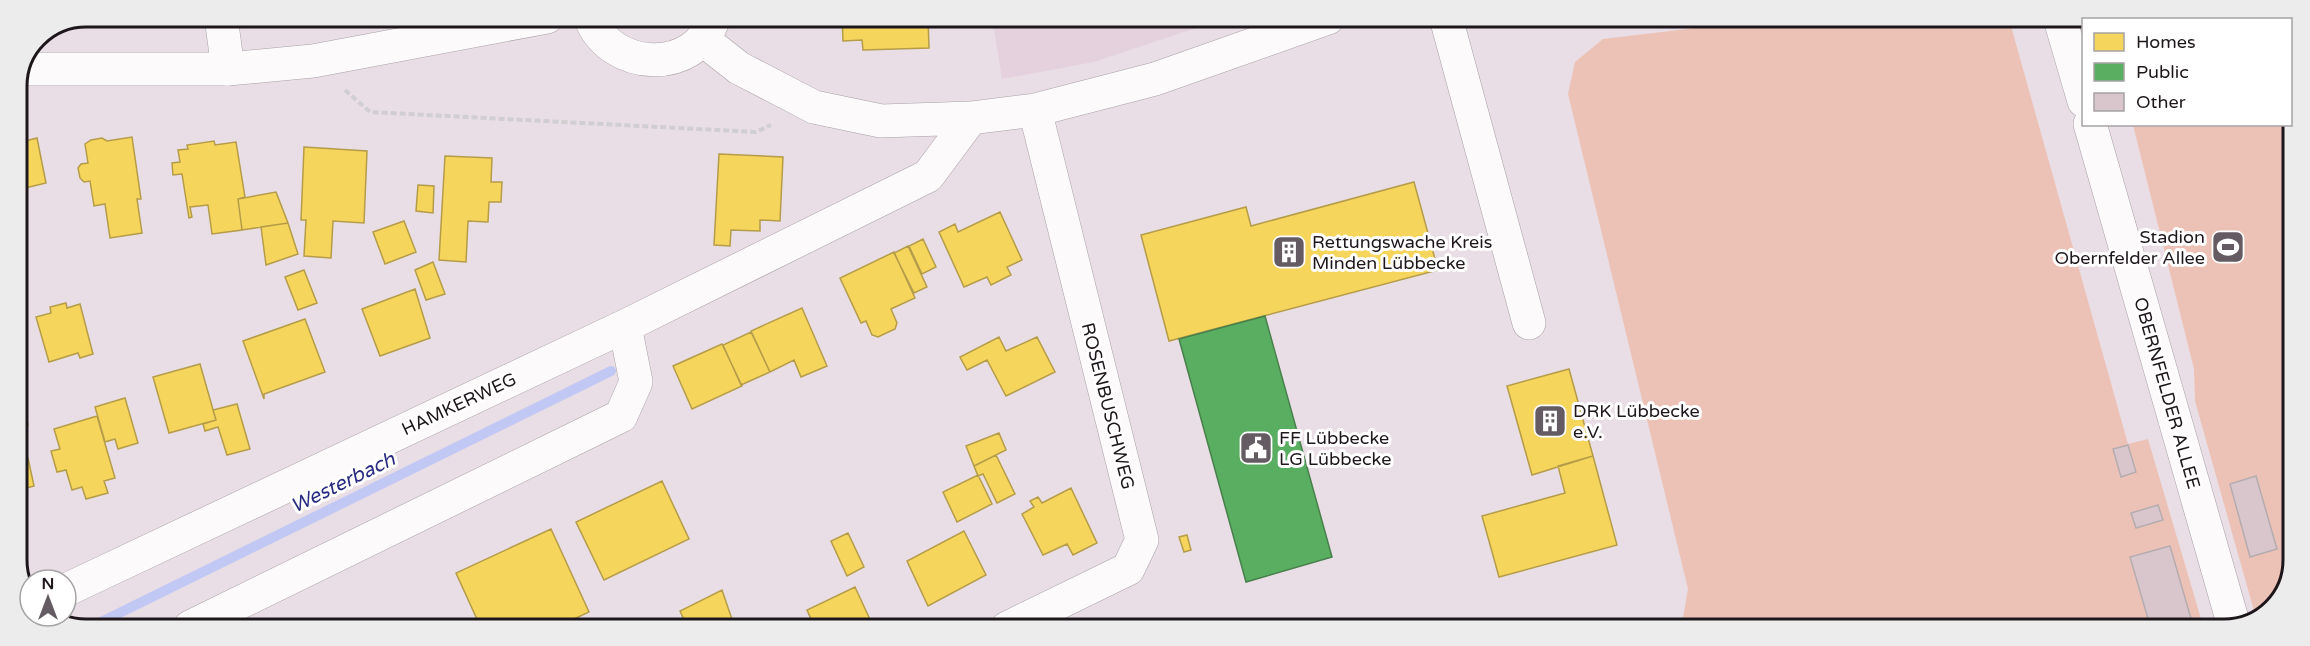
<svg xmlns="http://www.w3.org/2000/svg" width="2310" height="646" font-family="'Varela Round',sans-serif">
<rect width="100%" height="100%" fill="#e9dee5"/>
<path fill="#e4d1dd" d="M992,17L1226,18L1094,62L1002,79Z"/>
<path fill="#edc2b6" d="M1779,18L2006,19L2011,26L2128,444L2148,439L2204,629H1681L1688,589L1568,94L1575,62L1603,39Z
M2291,74L2293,81L2291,578L2266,615L2256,618L2195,401L2194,369L2133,125L2290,124Z"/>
<path fill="#f6d55c" stroke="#b59c48" stroke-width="1.5" d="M842,17H928L929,48L863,50L862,40L843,41Z
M132,137L141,199H137L142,233L110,238L105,204L94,206L90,181L84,182L80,178L78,168L81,164L88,163L85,144L91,140L102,138L107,141Z
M37,138L46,183L17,190V143Z
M214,141L215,145L236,142L245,197L238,199L242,230L212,234L208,205L190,207L192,217L189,218L182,174L173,175L172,163L180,162L178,150L188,149L187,145Z
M304,147L367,151L364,223L333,221L331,258L304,256L306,220H301Z
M719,154L783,157L780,221L760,220V231L731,230L730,246L714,245Z
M445,156L492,158L491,182H502L501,202H489L488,222L468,221L466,262L439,260Z
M1414,182L1438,270L1169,341L1141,235L1246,207L1251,226Z
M418,185L434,186L433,213L416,211Z
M276,192L288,223L242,230L238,199Z
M1000,212L1022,260L1007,267L1011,275L991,285L987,277L964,287L939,232L955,224L958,232Z
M404,221L416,252L385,264L373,232Z
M288,223L298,254L266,265L261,227Z
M923,239L936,267L922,274L909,246Z
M908,246L927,287L914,293L894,253Z
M894,252L915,298L891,309L897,323L895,329L878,337L872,335L866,321L861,323L840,278Z
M433,262L445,294L426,300L415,270Z
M304,270L317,303L298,310L285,277Z
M415,289L430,338L380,356L362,309Z
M66,303L67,308L80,304L93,354L80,358L78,353L49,362L36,317L51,313L50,307Z
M802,308L827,366L801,377L794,360L770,372L751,331Z
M305,319L325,372L264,394V399L243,341Z
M751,332L770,372L741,385L723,345Z
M999,337L1006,351L1037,337L1055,372L1006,396L987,360L967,370L960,357Z
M722,344L742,386L692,409L673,366Z
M200,364L216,420L169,433L153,377Z
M1569,369L1593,456L1532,475L1507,386Z
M17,386H19L25,411L17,413Z
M125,398L138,443L118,449L115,439L105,442L95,407Z
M237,404L250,449L227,455L218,427L205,431L203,424L216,420L213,410Z
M25,411L28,425L17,428V413Z
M97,416L115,478L104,481L108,493L86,499L82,487L72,490L66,470L57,472L51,451L60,449L54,429Z
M999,433L1006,450L974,466L966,446Z
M996,455L1015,494L997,503L983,474L978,476L974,466Z
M1593,456L1617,545L1499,577L1482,516L1565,493L1558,466Z
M28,458L34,486L19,490L17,460Z
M978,475L992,504L957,522L943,492Z
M662,481L689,539L604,580L576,522Z
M1071,488L1097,543L1073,555L1067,544L1043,555L1022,514L1034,507L1030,501L1038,497L1042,503Z
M551,529L589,612L555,628H481L456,573Z
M964,531L986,575L928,606L907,561Z
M848,533L864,567L847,576L831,541Z
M1187,535L1191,550L1184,552L1179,537Z
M855,587L873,626L815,628L807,610Z
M722,590L735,628H688L680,611Z"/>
<path fill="#5aae61" stroke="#48804c" stroke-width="1.5" d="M1265,316L1332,557L1246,582L1179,339Z"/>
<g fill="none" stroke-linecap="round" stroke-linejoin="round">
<path stroke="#c2c8f4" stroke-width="10" d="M91,627L611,371"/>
</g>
<path fill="#d9c6cc" stroke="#b5acb0" stroke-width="1.5" d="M2128,445L2136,472L2121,477L2113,449Z
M2256,476L2277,549L2250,557L2230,484Z
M2158,505L2163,520L2136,528L2131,513Z
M2170,546L2194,629H2151L2130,557Z"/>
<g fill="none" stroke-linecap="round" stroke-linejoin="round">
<g stroke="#a8a0a5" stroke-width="34">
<path id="minor" d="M221,17L228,69
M1446,18L1529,323
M2060,19L2084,101
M702,39L739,68L814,107L881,121L971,118L1035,110L1155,79L1328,18
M2090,124L2234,626
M66,590L625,326L928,176L971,118
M190,627L621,416L636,382L625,326
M1007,628L1128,569L1142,540L1035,110"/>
</g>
<g stroke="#a8a0a5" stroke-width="34">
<path id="major" d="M590,17C610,72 697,76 714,17
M23,69H228L313,61L547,17"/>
</g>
<path stroke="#d0ced0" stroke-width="4" stroke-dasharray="6 3" stroke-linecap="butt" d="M345,90L370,112L756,132L771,125"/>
<use href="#minor" stroke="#fcfafb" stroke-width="33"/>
<use href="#major" stroke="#fcfafb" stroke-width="33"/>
</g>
<defs>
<g id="stadium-square" transform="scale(1.725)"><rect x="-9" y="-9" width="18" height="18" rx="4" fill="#645c62" stroke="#fff"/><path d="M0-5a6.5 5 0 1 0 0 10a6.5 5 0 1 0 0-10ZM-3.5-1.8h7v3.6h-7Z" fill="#fff"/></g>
<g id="building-square" transform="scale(1.725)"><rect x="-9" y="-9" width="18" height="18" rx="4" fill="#645c62" stroke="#fff"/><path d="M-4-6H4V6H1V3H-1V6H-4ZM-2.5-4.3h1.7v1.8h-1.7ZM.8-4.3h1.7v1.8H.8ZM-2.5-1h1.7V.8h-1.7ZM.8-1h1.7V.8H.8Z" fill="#fff"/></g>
<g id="civic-square" transform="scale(1.725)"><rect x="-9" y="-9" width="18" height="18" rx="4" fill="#645c62" stroke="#fff"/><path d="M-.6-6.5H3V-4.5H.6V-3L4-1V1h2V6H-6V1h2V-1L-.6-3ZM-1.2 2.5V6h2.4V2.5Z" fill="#fff"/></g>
</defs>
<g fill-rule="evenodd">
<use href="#stadium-square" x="2228" y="247"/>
<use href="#building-square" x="1289" y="252"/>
<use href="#building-square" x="1550" y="421"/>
<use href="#civic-square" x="1256" y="448"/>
</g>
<g text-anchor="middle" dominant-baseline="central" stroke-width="6" stroke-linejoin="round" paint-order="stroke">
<g font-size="18" fill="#1d161b" stroke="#fff" text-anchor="start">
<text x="2205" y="237" text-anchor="end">Stadion<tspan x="2205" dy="21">Obernfelder Allee</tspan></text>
<text x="1312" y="242">Rettungswache Kreis<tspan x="1312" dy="21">Minden Lübbecke</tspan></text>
<text x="1573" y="411">DRK Lübbecke<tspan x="1573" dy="21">e.V.</tspan></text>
<text x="1279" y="438">FF Lübbecke<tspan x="1279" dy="21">LG Lübbecke</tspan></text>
</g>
<g font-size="18" fill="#1d161b" stroke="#fff">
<text transform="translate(2167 393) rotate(74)">OBERNFELDER ALLEE</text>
<text transform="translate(459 404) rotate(-25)">HAMKERWEG</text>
<text transform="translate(1108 406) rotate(76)">ROSENBUSCHWEG</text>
</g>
<g font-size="20" font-style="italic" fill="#292b81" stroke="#fff">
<text transform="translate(343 483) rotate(-26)">Westerbach</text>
</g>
</g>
<path d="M0 0H2310V646H0ZM86 27H2224A59 59 0 0 1 2283 86V560A59 59 0 0 1 2224 619H86A59 59 0 0 1 27 560V86A59 59 0 0 1 86 27Z" fill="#edeced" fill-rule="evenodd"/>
<path fill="none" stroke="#1d161b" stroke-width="3" d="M86 27H2224A59 59 0 0 1 2283 86V560A59 59 0 0 1 2224 619H86A59 59 0 0 1 27 560V86A59 59 0 0 1 86 27Z"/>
<rect x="2082" y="18" width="210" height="108" fill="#ffffff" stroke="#a5a2a4" stroke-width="1.5"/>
<rect x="2094" y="33" width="30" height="18" fill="#f6d55c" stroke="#a5a2a4" stroke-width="1.5"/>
<text x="2136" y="48" font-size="18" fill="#1d161b">Homes</text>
<rect x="2094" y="63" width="30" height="18" fill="#5aae61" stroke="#a5a2a4" stroke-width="1.5"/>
<text x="2136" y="78" font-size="18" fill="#1d161b">Public</text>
<rect x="2094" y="93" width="30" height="18" fill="#d9c6cc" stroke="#a5a2a4" stroke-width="1.5"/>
<text x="2136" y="108" font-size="18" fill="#1d161b">Other</text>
<g transform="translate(48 598)"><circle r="28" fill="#ffffff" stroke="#a5a2a4" stroke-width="1.5"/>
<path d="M0-4.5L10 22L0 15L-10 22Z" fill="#645c62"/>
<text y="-9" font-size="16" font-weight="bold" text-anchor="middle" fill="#1d161b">N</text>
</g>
</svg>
